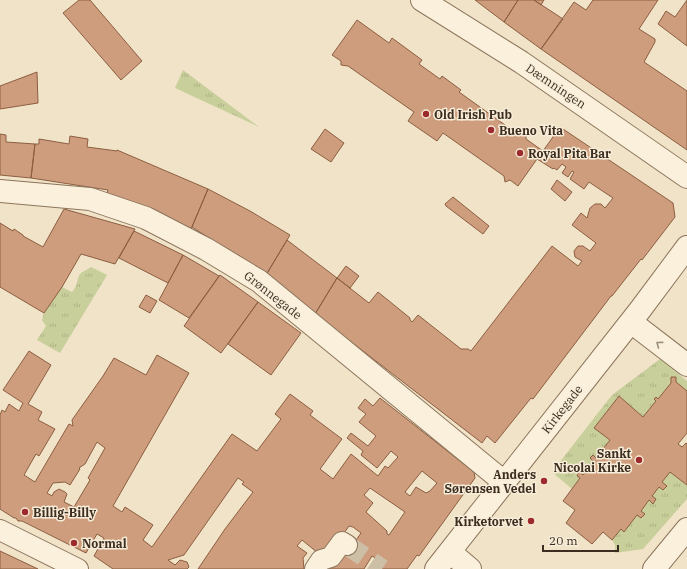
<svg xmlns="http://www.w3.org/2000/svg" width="687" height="569" font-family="'IBM Plex Serif',serif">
<defs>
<pattern id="grass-tufts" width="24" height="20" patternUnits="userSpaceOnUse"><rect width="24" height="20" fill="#c9cf9b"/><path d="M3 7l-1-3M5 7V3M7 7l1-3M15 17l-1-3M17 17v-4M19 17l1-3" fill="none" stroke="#aeb285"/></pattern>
</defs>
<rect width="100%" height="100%" fill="#f0e3c8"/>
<path fill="url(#grass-tufts)" d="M183,70L259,127L175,88Z
M91,267L107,275L60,353L37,340L46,326L42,320L44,313L62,287L72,292C79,285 76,278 81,273C84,271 88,269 91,267Z
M660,359L687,381V391L676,382L671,383L658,399L656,397L654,399L656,401L643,417L619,396L594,428L610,440L596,458L592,455L590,458L593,461L583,475L579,473L577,476L580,478L572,489L552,472L612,395Z
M670,472L687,485V499L643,549L615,553V545L612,540L621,529L624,532L637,515L642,518L645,514L641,511L649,500L653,503L656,499L652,496L659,487L663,490L667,486L662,482Z"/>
<path fill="#ce9d7d" stroke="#8c5e41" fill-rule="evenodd" d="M79,0H90L142,61L121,80L63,13Z
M475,0H518L504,22Z
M518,0H534L563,19L541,49L504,22Z
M534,0H544L541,5Z
M593,0H658L639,29L655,39V42L644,62L687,91V150L541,49L574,2L586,10Z
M687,0V46L658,24L666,11L675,17Z
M357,20L389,43L392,38L422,60L419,64L440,79L442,76L461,90L459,92L519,135L521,133L526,136V139L543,151L560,127L673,203L675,217L642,260L641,259L612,296H611L533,399L531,398L495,443L487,436L482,443L315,314L337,278L369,303L378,292L410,318V320L412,322L418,315L461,349H468L471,351L552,246L578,266L582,261L575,257L574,251L578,246H583L590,251L596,243L572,225L581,213L587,218L590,208L595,204H601L605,208L613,198L589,182L584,189L570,179L574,172L572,171L568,177L562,173L566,167L562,164L557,170L554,168L553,169L537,159L518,186L510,180L505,182L504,176L443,133L437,141L408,121L414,112L348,66L341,65V61L332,55Z
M37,72L38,103L0,109V86Z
M325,129L344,143L331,162L311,149Z
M0,134L6,135V142L35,144L31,178L0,175Z
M70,136L88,139L87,147L117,151V150L208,189L191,229L107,193L108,190L31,178L35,144H39V139L69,144Z
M557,180L572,192L565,201L551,189Z
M208,189L250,211L290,235L266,275L192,227Z
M453,197L489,226L483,234L446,206L445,204Z
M64,209L135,229L115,264L81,254L62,287L44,313L0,287V223L13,231L14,229L23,235V236L43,247Z
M134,231L183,255L168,283L119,258Z
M287,240L337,278L315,314L266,275Z
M183,255L219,276L189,318L159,300Z
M346,266L359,276L350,288L337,278Z
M220,275L258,302L221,353L184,326Z
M146,295L157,301L150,313L139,307Z
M258,302L301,333L271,375L228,344Z
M29,351L51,365L28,404L42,412L38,420L55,429L39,456L36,454L24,475L35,482L69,424L73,426L72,420L103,376L114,358L146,375L157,355L189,373L113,506L122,512L125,507L153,525L143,540L152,547L232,434L257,451L281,419L275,414L290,394L313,411L310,415L342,439L320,469L333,479L351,454L378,476L385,466L388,468L398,457L391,451L377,468L361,455L363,451L347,438L351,433L368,446L376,436L359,422L366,414L358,408L365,399L373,406L380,398L474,472L475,478L419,556L417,555L407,569H369L377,559L372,556L364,569H321L354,543L361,533L353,527L349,526L329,554L318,553L302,540L297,546L307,553L303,558L304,569H198L225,529L253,492L242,484L244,482L238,478L184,555L168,560L175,565L180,560L187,562L189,567L187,569H113L94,556L104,538L97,534L86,553L22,521H18L16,518H14L0,509V415L2,410L5,412L9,404L19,411L23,403L3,390ZM97,442L105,448L88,478L90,480L74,507L64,502L67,494L65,492L59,489L54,492L52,496L47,493L53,483L65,482L70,485L80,469L79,468L85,464ZM422,471L437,483L430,491L426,493L416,487L410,496L405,492ZM370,488L405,512L389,535L387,534V531L366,512L373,503L364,495Z
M671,377H676V382L687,391V433L678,444L682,447L686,443L687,444V485L670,472L662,482L667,486L663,490L659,487L652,496L656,499L653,504L649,500L641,511L645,514L641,518L637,515L624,532L621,529L612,540L603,532L592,544L566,523L575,510L563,501L580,478L577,476L579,472L583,475L593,461L590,458L593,455L596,458L610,440L594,428L619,396L643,417L656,401L654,399L656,397L658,399L671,383Z
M0,551L38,569H0Z"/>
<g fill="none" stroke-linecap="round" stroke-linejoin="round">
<path stroke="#ccbfa6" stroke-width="20" stroke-dasharray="20 10" stroke-linecap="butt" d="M347,545L382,569"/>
<g stroke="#8c755c" stroke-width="22">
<path id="pedestrian" d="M0,530L78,569
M315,569L321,560L331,557L342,542L347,545"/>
</g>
<g stroke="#8c755c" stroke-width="24">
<path id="minor" d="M0,191L90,199L146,218L206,249L259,281L504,482
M631,322L687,365
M450,552L470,569
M436,569L640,310L687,247
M654,569L687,529"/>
</g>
<g stroke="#8c755c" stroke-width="24">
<path id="tertiary" d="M422,0L521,62L687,177"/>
</g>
<use href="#pedestrian" stroke="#faf0dc" stroke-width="20"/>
<use href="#minor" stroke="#faf0dc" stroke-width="22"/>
<use href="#tertiary" stroke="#faf0dc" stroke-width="22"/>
</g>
<defs><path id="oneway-chevron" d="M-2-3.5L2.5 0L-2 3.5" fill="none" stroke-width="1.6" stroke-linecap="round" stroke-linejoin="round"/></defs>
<use stroke="#9b8e7e" href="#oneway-chevron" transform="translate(659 344) rotate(-143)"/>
<g fill="#9d2a2d" stroke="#f7edd8" stroke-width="1.5">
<circle cx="426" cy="114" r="4"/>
<circle cx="491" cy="130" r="4"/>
<circle cx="520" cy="153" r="4"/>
<circle cx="639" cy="460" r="4"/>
<circle cx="544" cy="481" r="4"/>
<circle cx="25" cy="512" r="4"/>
<circle cx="531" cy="521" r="4"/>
<circle cx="74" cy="543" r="4"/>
</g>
<g text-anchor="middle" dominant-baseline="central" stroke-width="3" stroke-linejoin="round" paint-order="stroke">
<g font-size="12" fill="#3c2d20" stroke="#f7edd8">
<text transform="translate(556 86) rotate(34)">Dæmningen</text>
<text transform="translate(273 295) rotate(38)">Grønnegade</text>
<text transform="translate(562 409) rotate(-52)">Kirkegade</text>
</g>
<g font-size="12" font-weight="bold" fill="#3c2d20" stroke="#f7edd8" text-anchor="start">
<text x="434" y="114">Old Irish Pub</text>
<text x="499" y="130">Bueno Vita</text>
<text x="528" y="153">Royal Pita Bar</text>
<text x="631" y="453" text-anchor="end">Sankt<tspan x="631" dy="14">Nicolai Kirke</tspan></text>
<text x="536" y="474" text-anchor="end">Anders<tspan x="536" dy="14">Sørensen Vedel</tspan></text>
<text x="33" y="512">Billig-Billy</text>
<text x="523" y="521" text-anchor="end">Kirketorvet</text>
<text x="82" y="543">Normal</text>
</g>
</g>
<path d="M543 545v6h75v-6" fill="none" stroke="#3c2d20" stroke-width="2"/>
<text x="549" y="545" font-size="12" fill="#3c2d20" stroke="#f7edd8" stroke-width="3" paint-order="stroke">20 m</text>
</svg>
